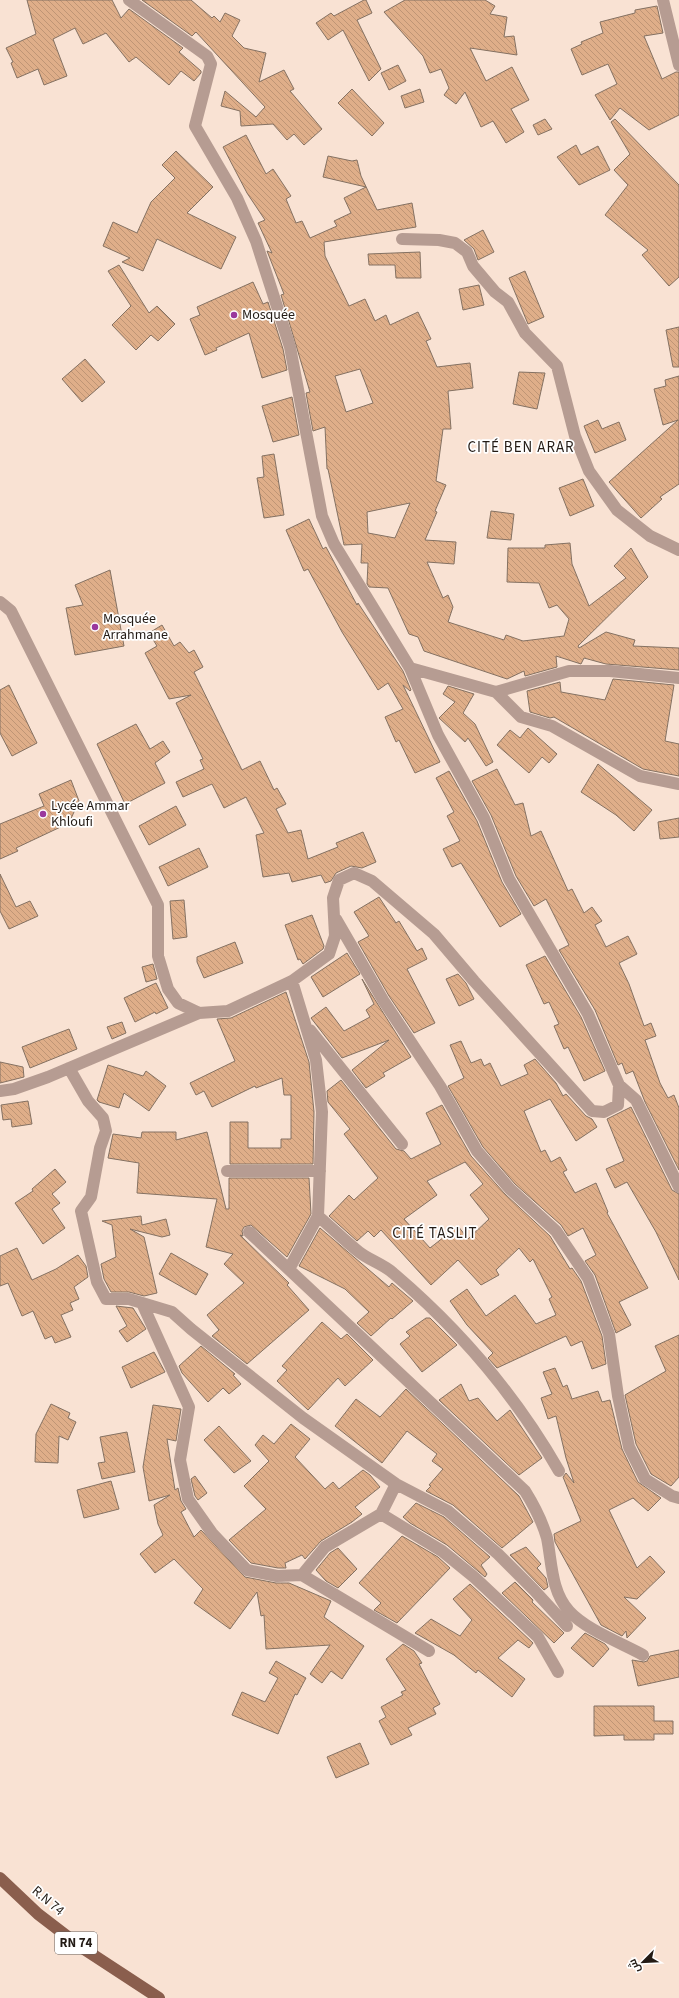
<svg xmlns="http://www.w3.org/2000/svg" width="679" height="1998" font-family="'Source Sans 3',Cairo,sans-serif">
<defs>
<pattern id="building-back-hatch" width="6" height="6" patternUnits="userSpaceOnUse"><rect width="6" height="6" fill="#dfae89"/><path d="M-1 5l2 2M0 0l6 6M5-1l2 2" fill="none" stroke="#bf9575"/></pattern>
</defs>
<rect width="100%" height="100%" fill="#f9e2d3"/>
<path fill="url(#building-back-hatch)" stroke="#847162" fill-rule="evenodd" d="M27,0H112L121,18L129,9L183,48L179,52L201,71V73L194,81L181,71L169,85L136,57L129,62L106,33L83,44L75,28L53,39L67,76L44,85L38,69L17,78L11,63L13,62L6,48L36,34Z
M142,0H191L212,18L214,16L220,22L225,13L240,20L232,36L244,48L266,53L259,82L284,70L294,89L290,91L322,129L304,145L294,134L287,140L273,124L241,126L240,111L221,106L225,91L256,117L265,107L196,32L192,36Z
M364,0H366L372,13L357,20L381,69L369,81L343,30L328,40L316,23L331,13L334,16Z
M405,0H485L495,6L490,14L507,17L504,37L514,36L517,55L470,48L486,81L512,67L529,100L511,109L524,132L506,143L493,121L481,127L465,92L456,104L444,95L449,88L441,69L430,73L423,56L384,12Z
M657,6L663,33L644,36L662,79L676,72H679V115L649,130L620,108L610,120L595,95L617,84L608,64L582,75L571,49L582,44L581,42L603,33L600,22L635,13V10Z
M398,65L406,81L389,90L381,73Z
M352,89L384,123L372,136L338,103Z
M420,89L424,102L405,108L401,96Z
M545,119L552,129L538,135L533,125Z
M615,119L679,185V277L669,286L642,255L648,250L605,215L628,185L614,170L630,154L611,122Z
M246,135L266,174L273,169L291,196L286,199L296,223L302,221L310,238L337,226L334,221L351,213L344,198L366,187L323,177L328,156L352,161L357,160L361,176L377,210L412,203L416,227L324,242L325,256L349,306L365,299L375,321L386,315L390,325L418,312L431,339L426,341L437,367L470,363L473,388L448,391L451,429H443L436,481L446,485L435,511L437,512L425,540L456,542L454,564L427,562L443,598L448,595L453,607L448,622L504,640L506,635L523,641L564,636L569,619L557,605L549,608L539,583L507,582L508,548H545V545L570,543L572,564L589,606L626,578L614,566L631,548L648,577L578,646L579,648L606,632L635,640L633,646L679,648V670L606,664L584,658L581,664L556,656L557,667L525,676L524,671L507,679L424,651L418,637L409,634L388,588L369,587L367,584L368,563H361L362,544L344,545L328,469H327L325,427L313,431L306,393L310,392L281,295L284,294L267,251L272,253L258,223L265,220L247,193L223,147ZM360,369L373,403L346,412L335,376ZM410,503L395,538L368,533L367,512Z
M576,145L581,155L598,146L610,170L579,185L557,157Z
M176,151L213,187L187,213L236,237L221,269L157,239L143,271L122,262L130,258L103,246L113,222L137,233L151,202L175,178L162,165Z
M483,230L494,252L478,260L474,249L464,240Z
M420,252L421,278H396L395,265H369L368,254Z
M119,265L149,313L157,306L175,324L158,341L151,335L136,350L112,325L131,306L108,271Z
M525,271L544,317L528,324L509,278Z
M253,282L263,304L268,302L283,349L287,370L262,378L249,333L216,348L217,350L205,355L190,319L200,315L197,307Z
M479,285L484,305L463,310L459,289Z
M679,327V367H673L666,330Z
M85,359L105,382L82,402L62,379Z
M519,372L545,373L537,409L513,404Z
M679,376V484L660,497L662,499L641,518L609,482L678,420L663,425L654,389L666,386L665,380Z
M292,397L299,435L273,442L262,406Z
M598,420L602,429L619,422L626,440L595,453L584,426Z
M274,454L284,515L264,518L257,478L264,477L262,456Z
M583,479L594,506L570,516L559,488Z
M491,511L514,514L511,540L487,538Z
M309,519L323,549L326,547L357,605L358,603L403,671L411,690L410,691L403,685L440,762L415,773L399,740L396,742L385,717L403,709L388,683L378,690L342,632L308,569L304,571L286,530Z
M110,570L124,646L75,655L66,608L83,605L75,585Z
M162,625L174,646L180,642L189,653L194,650L203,667L194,672L242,770L260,761L274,790L277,788L286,804L276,809L288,833L301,830L308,859L338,847L336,843L363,832L376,862L362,868L351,866L336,873L331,881L325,883L321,875L292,882L289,873L263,877L256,835L264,833L246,797L224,808L212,784L183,797L176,782L204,769L200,760L203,759L176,703L191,695L169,699L145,653L157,646L149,633Z
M613,679L674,685L665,741L679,744V776L643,769L554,717L550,718L530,712L527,691L560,682L561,692L605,700Z
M9,685L37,743L12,756L0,733V690Z
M448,686L474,694L463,713L475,724L493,762L486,766L468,738L465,742L439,718L455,702L443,694Z
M136,724L150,749L163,741L170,752L155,763L165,783L125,804L97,744Z
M528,728L557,754L549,763L542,757L529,773L497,745L510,730L520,738Z
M598,764L652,810L634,831L616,815L581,792Z
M497,769L515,805L523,803L531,836L541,831L568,891L572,889L584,913L592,907L602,921L595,925L606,947L628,936L637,954L619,963L629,984L644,1026L651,1023L656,1036L645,1040L660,1083L668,1098L674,1095L679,1108V1170L645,1102L633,1071L626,1074L622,1063L618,1065L595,1010L559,950L569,945L546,899L534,906L516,876L491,815L472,781Z
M449,771L477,821L502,882L521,914L500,927L461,863L452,867L443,849L460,841L447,816L454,812L436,778Z
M71,780L79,801L69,823L16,848L18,851L0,859V824L44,806L39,794Z
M176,806L186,825L149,845L139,826Z
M679,818V837L660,839L658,822Z
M199,848L208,867L168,886L159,867Z
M0,874L16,907L30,901L38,916L9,929L0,911Z
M379,897L396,923L399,921L417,951L422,948L427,959L407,969L435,1023L414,1033L389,996L358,942L369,936L354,912Z
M184,900L187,937L173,939L170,901Z
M312,915L324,946L323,949L303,964L300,959L298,960L285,925Z
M235,942L243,963L204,978L197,962V957Z
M347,953L360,974L323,997L311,977Z
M545,956L581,1017L605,1071L584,1081L568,1047L564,1049L554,1026L559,1024L549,1002L544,1004L526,965Z
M153,964L157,979L146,982L142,967Z
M458,974L466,983L474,999L459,1006L446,979Z
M362,979L411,1057L383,1073L385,1076L366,1088L352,1070L389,1040L342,1058L311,1018L326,1007L344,1031L370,1017L366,1010L374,1004Z
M156,983L168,1008L156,1014L155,1012L135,1022L124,998Z
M286,992L309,1062L314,1112L313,1164H230V1122H248V1148H281V1139H291V1095H284L282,1078L256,1088L255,1086L212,1107L204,1091L196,1095L190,1083L235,1061L217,1019L231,1018Z
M122,1022L126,1033L112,1039L107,1027Z
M69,1029L77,1049L30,1068L22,1047Z
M461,1041L471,1063L481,1059L484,1066L490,1063L501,1086L528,1074L524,1065L535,1059L556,1083L563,1096L566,1094L586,1116L592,1119L597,1127L576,1141L550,1099L524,1111L541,1152L545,1150L551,1162L560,1157L567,1170L563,1172L575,1193L596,1183L608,1212L607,1213L648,1288L619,1302L631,1325L616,1333L595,1275L585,1261L596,1255L583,1228L568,1236L561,1225L515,1184L483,1147L448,1086L464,1078L450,1045Z
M0,1062L23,1067L24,1077L0,1083Z
M108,1065L143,1076L146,1071L166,1086L149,1111L124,1093L119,1108L99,1102L97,1100Z
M341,1080L396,1149L404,1151L411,1159L441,1144L426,1113L442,1105L471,1156L505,1194L550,1236L570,1269L572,1268L581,1281L602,1336L606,1364L592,1369L582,1341L571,1346L566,1336L497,1368L488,1358L493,1353L467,1325L450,1301L467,1289L486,1316L515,1295L536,1324L556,1315L549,1299L552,1297L533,1259L530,1262L519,1248L496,1270L499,1275L481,1285L458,1260L431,1285L381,1230L374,1237L368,1231L357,1241L329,1216L349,1195L354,1200L378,1178L344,1134L350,1129L328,1102L327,1091ZM465,1162L483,1184L470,1195L489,1219L468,1239L458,1226L430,1248L404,1219L437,1195L427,1181Z
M28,1101L32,1124L12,1127L11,1119L3,1120L1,1105Z
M631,1107L672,1190L679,1194V1280L656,1232L627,1182L615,1188L606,1169L624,1161L607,1119Z
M142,1132H176V1140L207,1132L226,1209H229V1178H309L311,1214L287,1257L251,1225L244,1227L242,1231L243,1236L240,1235L289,1283L287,1285L309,1310L247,1364L212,1336L219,1330L207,1315L244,1283L224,1264L233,1254L206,1247L217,1199L137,1193L139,1163L108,1158L113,1134L141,1138Z
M55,1169L66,1182L52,1194L60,1203L52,1209L65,1228L43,1244L15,1203L33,1191L32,1189Z
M141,1216L142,1225L166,1219L170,1235L162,1237L130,1229L144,1237L157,1293L144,1296L129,1292H111L104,1279L101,1264L116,1257L112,1225L102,1221Z
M320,1228L389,1287L392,1283L413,1301L392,1319L391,1318L371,1336L357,1323L369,1312L345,1289L299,1266Z
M17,1248L32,1280L56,1269L78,1255L86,1266L88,1277L74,1287L79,1299L70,1303L73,1310L61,1315L71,1337L55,1343L52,1336L45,1339L33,1311L22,1316L8,1283L0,1286V1256Z
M171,1253L208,1274L196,1295L159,1274Z
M116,1306L133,1308L146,1329L127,1342L119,1331L127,1326Z
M426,1318H430L457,1345L422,1372L400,1344L410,1336L406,1332Z
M322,1322L341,1339L347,1334L373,1360L345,1386L338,1378L308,1410L277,1381L287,1370L282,1366Z
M679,1335V1477L671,1486L651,1474L636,1444L625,1395L666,1371L655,1346Z
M201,1346L235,1374L233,1375L241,1384L229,1394L223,1388L208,1402L182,1373L179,1366Z
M154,1352L165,1372L131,1388L122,1367Z
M555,1368L563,1387L567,1385L572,1399L598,1391L602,1402L610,1400L622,1449L638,1482L661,1498L648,1511L633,1498L609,1510L637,1568L650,1556L665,1572L637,1599L624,1597L646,1618L627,1638L626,1631L622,1636L601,1625L555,1542L554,1534L581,1521L563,1477L566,1473L574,1483L566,1458L556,1416L548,1419L541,1398L552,1394L543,1372Z
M461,1384L469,1401L478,1398L497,1421L510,1410L542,1458L519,1475L439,1400Z
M406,1389L519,1496L533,1522L502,1548L453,1505L426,1491L431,1486L429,1485L443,1469L432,1461L437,1454L407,1431L382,1463L335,1426L356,1399L380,1417Z
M51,1404L70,1413L68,1418L76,1422L68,1440L59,1436L58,1463L35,1462L36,1434Z
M153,1405L181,1409L176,1441L167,1439L175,1490L178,1488L181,1501L186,1509L181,1512L194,1537L201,1530L245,1577L276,1583H289L331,1601L324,1617L364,1646L342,1679L331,1671L322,1683L310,1674L330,1645L266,1649L264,1615L261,1616L257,1592L230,1629L194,1603L203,1589L174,1559L155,1573L140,1554L163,1535L158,1524L154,1505L170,1495L149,1501L143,1467Z
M291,1424L310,1439L295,1457L325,1489L333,1482L339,1489L363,1470L370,1475L380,1487L355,1507L362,1514L352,1522L321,1541L305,1559L302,1555L285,1563L286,1568H278L251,1563L229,1540L266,1509L244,1486L269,1461L255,1445L263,1435L274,1444Z
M219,1426L251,1461L234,1473L204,1440Z
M127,1432L135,1472L102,1479L98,1463L105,1462L100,1437Z
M195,1476L207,1493L198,1500L195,1496L191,1479Z
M111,1481L119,1509L84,1518L77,1490Z
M416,1503L444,1517L490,1557L481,1565L487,1574L485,1577L447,1545L410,1523L403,1517Z
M402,1536L438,1557L450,1568L397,1623L374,1610L381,1603L359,1583Z
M526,1547L541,1564L537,1568L546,1578L548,1587L544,1590L510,1555Z
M338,1548L357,1569L338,1588L326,1581L316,1570L330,1553Z
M515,1582L533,1600L532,1602L564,1633L554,1643L502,1593Z
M470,1584L533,1643L529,1648L518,1640L498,1658L525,1679L512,1697L478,1670L476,1673L454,1655L415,1633L431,1619L460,1636L472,1620L453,1599Z
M585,1633L605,1644L609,1649L593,1667L571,1648Z
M403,1644L414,1651L422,1663L419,1664L440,1704L433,1708L436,1714L408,1728L412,1735L391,1745L379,1721L386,1717L381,1707L403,1695L401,1692L406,1690L386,1659Z
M679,1650V1677L638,1686L632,1660L644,1662L647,1661L650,1656Z
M276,1661L306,1678L297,1695L295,1694L278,1734L232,1715L242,1692L265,1702L278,1678L269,1673Z
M594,1706H654V1721H673V1734H654V1740H624V1735L594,1736Z
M360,1743L369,1764L336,1778L327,1757Z"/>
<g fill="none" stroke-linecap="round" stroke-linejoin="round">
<path stroke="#b69c92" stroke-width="12" d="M663,0L679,65
M402,239L439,240L455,243L467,252L473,266L495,292L508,302L525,333L557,366L575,436L589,471L617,510L650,536L679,550
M0,602L11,611L158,905V956L168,989L178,1003L199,1013L228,1011L292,981L329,954L335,936L333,898L339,880L354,873L372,881L434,934L474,981L592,1111L604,1112L618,1105L619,1085L588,1014L509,879L484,818L438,735L410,668L334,544L322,516L290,347L256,241L237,198L195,126L211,64L207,56L129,0
M410,668L496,692L521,717L552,726L640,776L679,784
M496,692L569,671H610L679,678
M336,919L383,1000L440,1086L477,1151L510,1189L556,1231L588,1278L609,1334L618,1396L629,1447L645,1479L672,1496L679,1498
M310,1030L402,1144
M69,1068L88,1101L103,1118L106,1131L100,1148L91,1197L81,1211L97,1282L106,1299H129L172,1312L191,1329L303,1418L396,1484L448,1511L498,1554L534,1590L567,1626
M619,1085L636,1100L679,1187
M0,1091L14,1089L48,1077L199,1013
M227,1171H320
M318,1216C332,1228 345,1241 359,1252C369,1260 383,1264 393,1273C459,1329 516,1396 559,1471
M249,1232L525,1491C535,1507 542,1521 547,1538C552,1563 551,1591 569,1611C585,1629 621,1643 643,1655
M289,1269L318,1216L322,1112L316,1060L292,981
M142,1303L189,1407L180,1460L188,1499L212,1533L247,1570L277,1576L302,1575L325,1547L381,1514L396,1484
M381,1514L442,1551L474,1577L538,1637L558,1672
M302,1575L429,1651"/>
<path stroke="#8a5e4d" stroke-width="12" d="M0,1878L38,1914L81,1947L159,1998"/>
</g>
<g fill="#9a379d" stroke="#fff" stroke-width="1.5">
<circle cx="234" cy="315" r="4"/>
<circle cx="95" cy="627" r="4"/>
<circle cx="43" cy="814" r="4"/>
</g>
<g text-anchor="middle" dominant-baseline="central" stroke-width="3.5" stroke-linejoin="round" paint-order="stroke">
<rect fill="#fff" stroke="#655f5b" stroke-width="1" x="55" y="1932" width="42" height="22" rx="3"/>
<g font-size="13" font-weight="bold" fill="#231b15">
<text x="76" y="1943">RN 74</text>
</g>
<g font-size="14" fill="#231b15" stroke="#fff" text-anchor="start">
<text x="242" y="315">Mosquée</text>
<text x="103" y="619">Mosquée<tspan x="103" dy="16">Arrahmane</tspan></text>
<text x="51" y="806">Lycée Ammar<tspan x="51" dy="16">Khloufi</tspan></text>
</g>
<g font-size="14" fill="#231b15" stroke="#fff">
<text transform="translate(48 1901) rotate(40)">R.N 74</text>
</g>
<g font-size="15" letter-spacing="1" fill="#231b15" stroke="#fff">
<text x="521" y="447">CITÉ BEN ARAR</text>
<text x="435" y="1233">CITÉ TASLIT</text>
</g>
</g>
<g transform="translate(643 1962) rotate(246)" stroke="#ffffff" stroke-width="3" paint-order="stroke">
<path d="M0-3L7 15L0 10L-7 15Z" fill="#231b15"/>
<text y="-6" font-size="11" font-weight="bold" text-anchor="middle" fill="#231b15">ش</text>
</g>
</svg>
